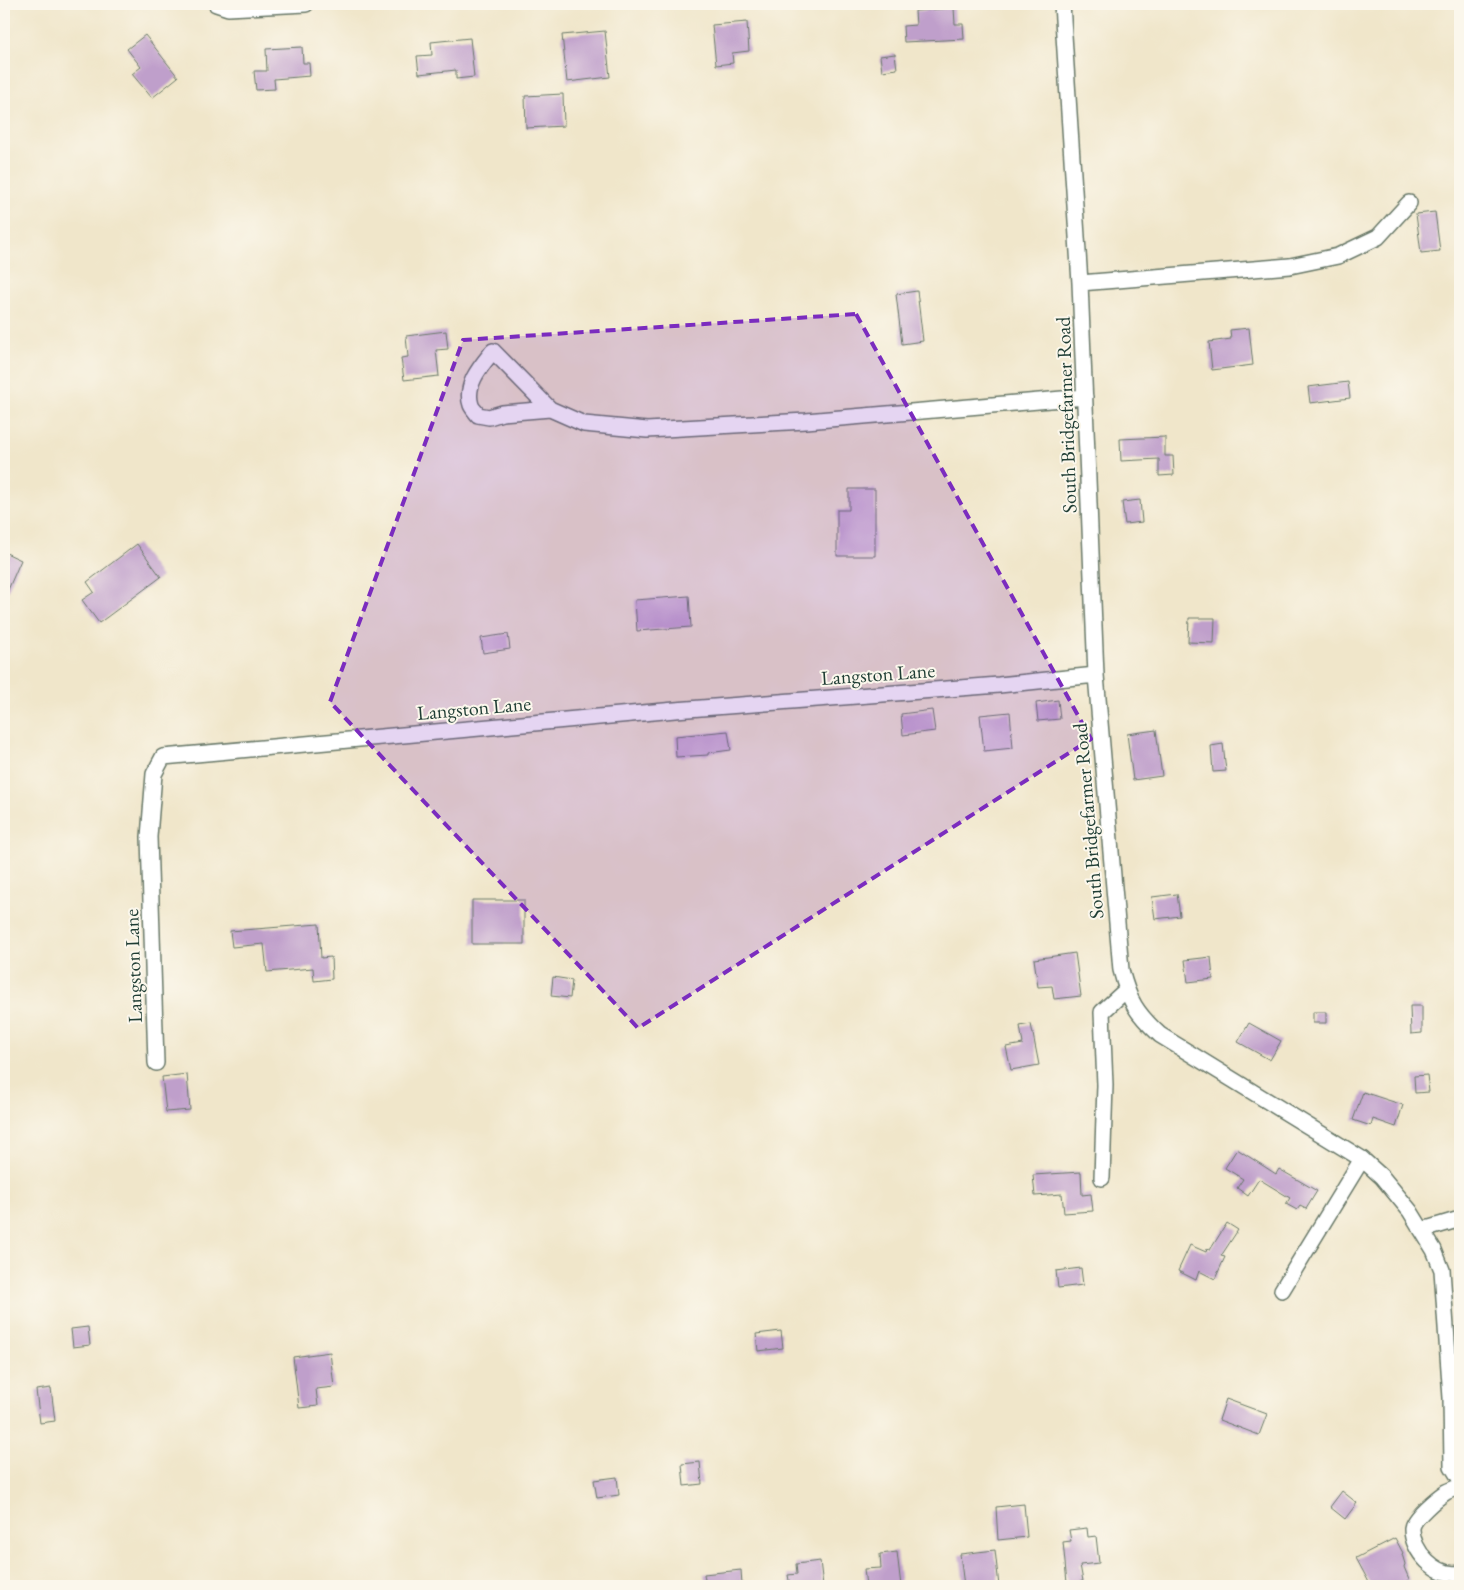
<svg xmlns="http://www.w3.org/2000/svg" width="1464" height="1590" font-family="'EB Garamond',serif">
<rect width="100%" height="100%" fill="#fbf7ec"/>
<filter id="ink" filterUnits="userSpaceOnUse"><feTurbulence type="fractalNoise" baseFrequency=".02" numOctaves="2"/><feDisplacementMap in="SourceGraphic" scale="10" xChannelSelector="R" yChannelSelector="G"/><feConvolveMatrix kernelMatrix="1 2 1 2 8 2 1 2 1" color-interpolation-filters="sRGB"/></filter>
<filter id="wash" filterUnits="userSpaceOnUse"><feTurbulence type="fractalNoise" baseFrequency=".0096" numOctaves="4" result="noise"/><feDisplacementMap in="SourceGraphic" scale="20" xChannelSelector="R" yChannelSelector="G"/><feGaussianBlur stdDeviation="1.12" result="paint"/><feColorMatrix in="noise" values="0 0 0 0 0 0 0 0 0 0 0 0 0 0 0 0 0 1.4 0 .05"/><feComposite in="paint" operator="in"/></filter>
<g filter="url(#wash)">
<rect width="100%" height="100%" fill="#f0e6ca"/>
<g id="blocks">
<path fill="#bf9fcb" d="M954,8L955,24H963L964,39L904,42L903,26L916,25L915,11Z
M747,22L749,51L732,53L733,63L716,65L712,25Z
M605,31L610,77L567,82L562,35Z
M145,35L178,77L152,98L132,74L141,67L127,49Z
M470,38L474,77L456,79V70L419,74L417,56L432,55L431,42Z
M302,47L303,63H309L310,76L274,79L275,89L256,90L254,71H267L266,49Z
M895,54L897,69L882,71L880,56Z
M563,94L564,126L526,128L525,96Z
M1435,212L1440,251L1421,253L1416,214Z
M917,291L923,341L902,344L896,294Z
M1249,328L1253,365L1212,370L1209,342L1231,339L1230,330Z
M446,331L448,349L436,350L439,376L404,380L401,358L408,357L406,336Z
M1348,382L1350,398L1310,403L1308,387Z
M1165,437V456H1173L1174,475L1159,476V459L1121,461L1120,439Z
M849,489H875V556H837V510H849Z
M1140,500L1142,522L1125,524L1122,502Z
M137,544L161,577L99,623L82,600L94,592L87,582Z
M4,552L21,560L4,599Z
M689,596L691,627L637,631L635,600Z
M1189,618H1215L1214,643L1188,642Z
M508,634L510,649L483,653L481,638Z
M1058,700L1060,719L1038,721L1036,703Z
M932,710L935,731L903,735L901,714Z
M1010,712L1013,748L984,751L980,715Z
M1156,730L1162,776L1133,780L1127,734Z
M728,731L731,750L708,753V755L676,757L675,736Z
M1223,744L1226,771L1213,772L1211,746Z
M1177,894L1180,916L1155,919L1152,897Z
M472,900H524V944H472Z
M319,924L321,958L331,957L332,979L314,981L313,968L267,972L264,944L232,947L230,931Z
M1075,953L1081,996L1054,999L1052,986L1038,987L1034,959Z
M1211,957L1213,979L1188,982L1185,960Z
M553,977L572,980L570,998L551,996Z
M1410,1006H1422V1033L1411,1034Z
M1313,1012H1326V1023H1313Z
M1249,1023L1281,1041L1270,1060L1238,1042Z
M1031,1024L1039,1065L1011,1070L1006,1047L1023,1044L1020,1026Z
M187,1074L190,1110L166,1112L162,1077Z
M1427,1075L1429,1092L1415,1093L1414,1076Z
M1363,1092L1403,1105L1396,1127L1373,1119L1371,1126L1353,1120Z
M1237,1149L1276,1174L1279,1169L1317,1191L1306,1209L1300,1206L1297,1210L1286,1204L1290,1198L1259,1179L1248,1196L1237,1188L1243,1179L1225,1168Z
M1081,1172L1082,1195L1091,1194L1093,1211L1064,1213L1062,1194L1035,1196L1033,1175Z
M1227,1223L1238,1230L1221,1256L1225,1257L1215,1279L1199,1271L1196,1280L1178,1271L1190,1245L1206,1252L1207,1249L1210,1250Z
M1081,1268L1083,1285L1058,1288L1056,1271Z
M88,1327L90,1345L73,1347L71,1329Z
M781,1331L783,1348L758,1351L756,1334Z
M330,1352L334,1387L316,1389L318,1406L299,1408L293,1357Z
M51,1388L55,1421L40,1423L36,1390Z
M1226,1399L1267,1414L1259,1435L1219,1420Z
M700,1462L702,1484L684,1486L682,1464Z
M617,1477L619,1495L597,1498L594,1480Z
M1342,1491L1357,1503L1345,1519L1330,1507Z
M1024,1504L1027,1537L998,1540L996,1507Z
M1087,1528L1088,1537L1096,1536L1099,1563L1080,1565L1083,1581L1067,1583L1063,1542L1071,1541L1069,1530Z
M1395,1538L1403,1553L1402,1554L1405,1564L1404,1567L1409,1579L1407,1583L1402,1586H1371L1356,1558Z
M995,1550L999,1586H964L960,1554Z
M897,1552L901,1586H866L864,1569L881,1568L880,1554Z
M820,1561L823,1586H790L788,1575L797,1574L796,1564Z
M741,1570L742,1586H706L704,1574Z"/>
</g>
</g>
<g filter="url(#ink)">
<use href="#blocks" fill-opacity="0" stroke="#687868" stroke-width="1"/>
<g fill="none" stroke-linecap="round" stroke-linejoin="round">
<g stroke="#687868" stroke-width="18">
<path id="minor" d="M216,4L228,8L306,4
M1062,4L1080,283L1096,675L1121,970C1129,1001 1136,1013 1160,1035L1362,1159L1382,1177L1410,1211L1434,1250L1442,1270L1451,1398L1452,1466L1460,1479
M1080,283L1290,266L1338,256L1378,237L1409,203
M550,409L502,413L489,417L478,415C476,412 472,408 471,405C464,384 482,365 493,351L550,409L584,424L647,430L806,421L1085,397
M156,1063L149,837L154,774L163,757L675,710L999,685L1096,675
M1102,1178L1105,1085L1102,1012L1126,990
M1423,1230L1460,1219
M1282,1290L1362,1159
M1460,1486C1456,1488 1450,1490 1446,1492C1437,1498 1413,1518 1412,1528C1411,1551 1437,1578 1460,1573"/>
</g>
<use href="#minor" stroke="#fff" stroke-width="15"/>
</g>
</g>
<path fill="#7b2cbf" fill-opacity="0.2" stroke="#7b2cbf" stroke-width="4" stroke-dasharray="10 6" stroke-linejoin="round" d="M856,314L1091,739L638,1028L330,702L463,340Z"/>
<g text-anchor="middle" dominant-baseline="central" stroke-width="4" stroke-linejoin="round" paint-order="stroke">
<g font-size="20" fill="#1f3d34" stroke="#fbf7ec">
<text transform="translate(1066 415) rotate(-92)">South Bridgefarmer Road</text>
<text transform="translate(878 674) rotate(-4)">Langston Lane</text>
<text transform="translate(474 708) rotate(-5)">Langston Lane</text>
<text transform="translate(1088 821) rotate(-95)">South Bridgefarmer Road</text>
<text transform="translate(133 966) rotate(-92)">Langston Lane</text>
</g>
</g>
<rect width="1464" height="1590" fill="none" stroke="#fbf7ec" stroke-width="20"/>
</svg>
